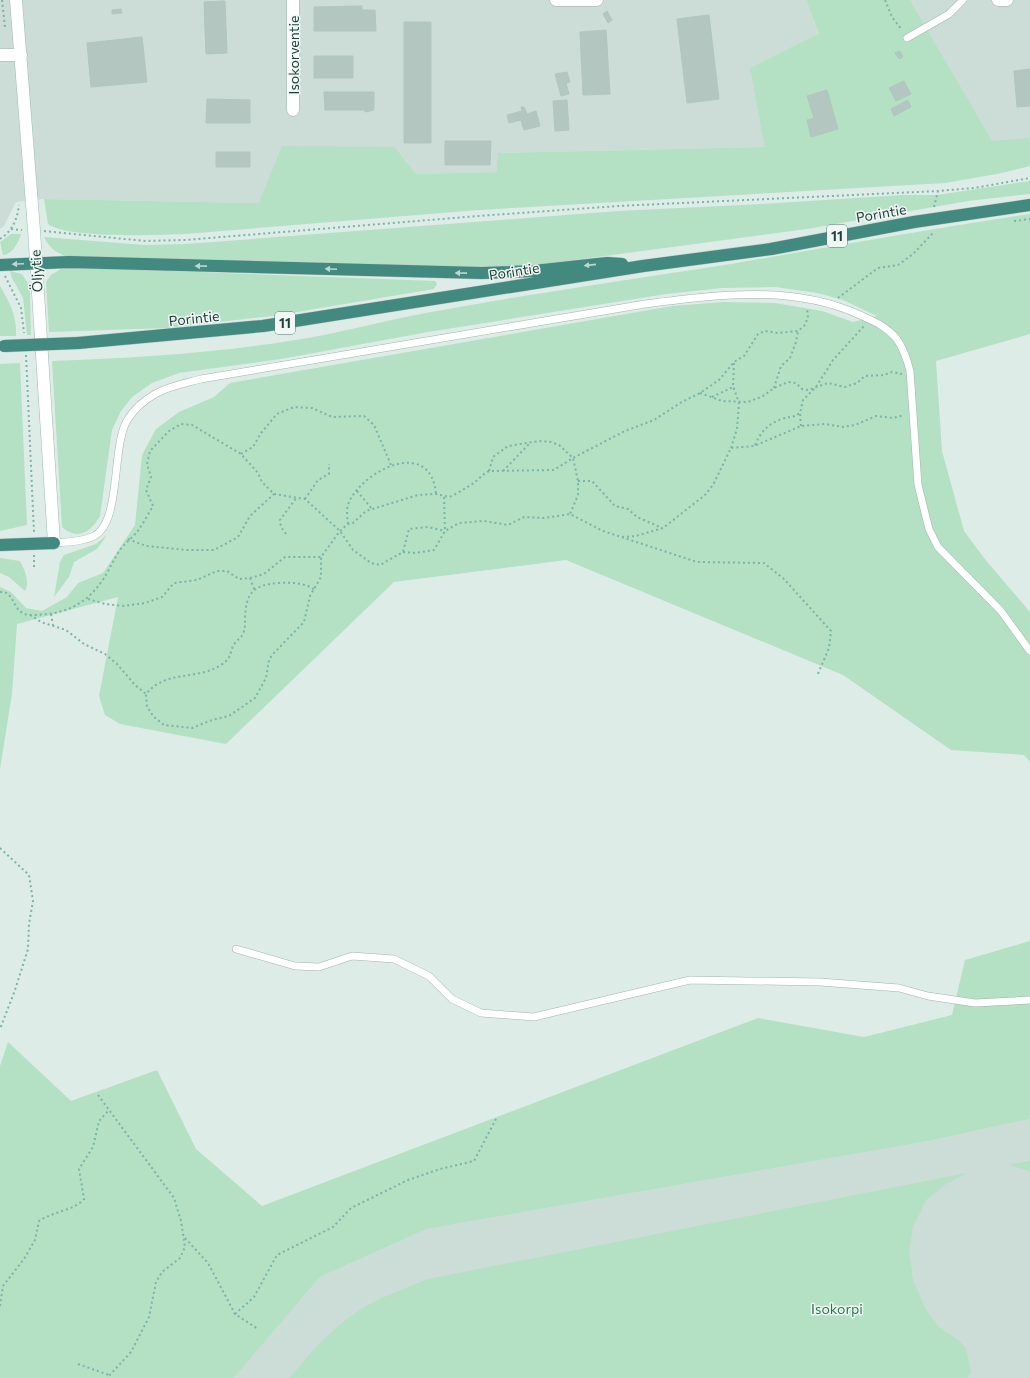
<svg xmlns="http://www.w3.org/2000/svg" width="1030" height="1378" font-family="Commissioner,sans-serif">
<rect width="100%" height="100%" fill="#deece7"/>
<path fill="#ccdcd6" d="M0,0H806L819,33L751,68L766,147L498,153V172L416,174L395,147L259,203L44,199L16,202L4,226L0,229Z
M910,0H1030V138L992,142Z
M1030,1119V1378H234L320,1277L427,1229L929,1141Z"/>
<path fill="#b4e0c4" d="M806,0H910L992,141L1030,138V166L997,174L945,183L479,210L185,234C158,235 68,239 48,224L44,199L259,203L282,146L395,147L416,174L497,172L498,153L765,147L750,68L819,33Z
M1030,181V194L968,201L807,229L515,268L69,257C56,253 50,249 44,237L144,245L186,244L618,211L762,204L903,195H937Z
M1030,214V334L936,361L942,451L964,531L984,558L1030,612V762L1024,755L951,750L843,675L566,560L394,582L226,744L120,724L105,715L99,696L118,597L17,624L12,694L0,769V587L11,592L26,608L42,611L67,597L78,583L103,573L135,525L142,455L156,429L179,412L214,397L230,383L672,306L723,302L775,303L822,311L853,322L877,316L843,300L817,293L776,287L722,288L666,294L428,332L281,359L179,373L152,383L132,397L121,411L112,430L100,516C91,532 78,541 62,527L52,361C143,358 234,352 324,335C358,328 392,319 426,313C527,294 629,280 731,264C830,247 930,229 1030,214Z
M11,234H21C18,243 13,254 3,255L0,242Z
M64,267L435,281L437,284L434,289L279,315L167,328L49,332L46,282L51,275Z
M10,271L22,274L29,285L30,294L31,335H27L23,298L12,278Z
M0,286C10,303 17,316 16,336H0Z
M20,363L27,525L0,531V364Z
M107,535L97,549L74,562L69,577L54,597L60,562L64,555L96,544Z
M0,558L20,561C25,571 30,581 25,591L9,577L0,573Z
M1030,941V1119L929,1141L427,1229L320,1277L234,1378H0V1066L8,1042L71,1101L157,1070L196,1149L262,1206L758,1018L864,1037L952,1015L965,960Z
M1030,1161V1171L1008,1165Z
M967,1173L946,1184L926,1200L913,1227L909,1250L913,1280L926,1310L939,1327L958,1340L966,1348L971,1372L967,1378H290C311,1351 334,1326 363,1308C383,1296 407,1288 428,1279Z"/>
<path fill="#b3c7c0" stroke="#b0c6bf" d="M225,1L227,53L206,54L204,2Z
M362,6V10H375L376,31H314V7Z
M121,9L122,13L112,14V10Z
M607,11L612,20L608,23L603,14Z
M709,15L719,99L687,103L677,19Z
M404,22H431V143H404Z
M606,30L610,94L583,95L580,32Z
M142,37L147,82L91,87L87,43Z
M900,51L903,57L899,59L895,53Z
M314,56H353V78H314Z
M1030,69V106L1017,107L1014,71Z
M567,72L570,82L566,83L569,94L561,96L555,74Z
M904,81L911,94L896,101L889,88Z
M827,90L838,129L811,137L807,120L814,118L807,96Z
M324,92H374V110L365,112V110H325Z
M207,99L250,100V123H206Z
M567,100L569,130L555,131L553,101Z
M908,100L911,107L894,116L891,109Z
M521,107H524L527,114L536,111L540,126L524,130L521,120L509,123L507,115L522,111Z
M445,141H491L490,165H445Z
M216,152H250V167H216Z"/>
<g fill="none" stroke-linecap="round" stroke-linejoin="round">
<g stroke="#a1b4af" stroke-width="8">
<path id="service" d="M907,38L949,14L963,0
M54,543C67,542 82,542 94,536C122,522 111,444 128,419C134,409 145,400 155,394C168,386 186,383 201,379L645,304C718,295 791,284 860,315C873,321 886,326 896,338C903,347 907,359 910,371L918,485L929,529L938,547L1001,611L1030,651
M236,949L295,966L319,967L352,956L394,959L429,976L452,999L481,1013L534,1017L690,980L820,982L899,988L928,996L975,1003L1030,1000"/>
</g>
<g stroke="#a1b4af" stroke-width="13">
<path id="minor" d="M556,0H597
M998,0H1007
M0,55H21
M293,110V0"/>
</g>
<g stroke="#9cb9b1" stroke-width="13">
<path id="secondary" d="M16,0L34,230L54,543"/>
</g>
<g stroke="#c0c9c7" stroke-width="13">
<path id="trunk" d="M0,265L69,262L482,273L534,271L607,263L622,264
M78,343L263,326L643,266L771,249L914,222L1030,205
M0,545L54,543"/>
</g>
<path stroke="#7bb3a7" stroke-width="2" stroke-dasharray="2 3" stroke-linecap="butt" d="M2,0L5,27
M885,0L892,17L902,30
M934,207L938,191
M1014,221L1030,219
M11,229L22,230
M44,231L145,241L185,240L478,216L618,206L938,191L974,188L1030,178
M0,239C13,230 17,220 19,205
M5,276L21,308L24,333
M838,298L878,268L898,265L913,254L934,232
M26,355L34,533
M774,388L781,366L790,358L796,342L798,331
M700,393L722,401L748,402L763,396L774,388L788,382L796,383L802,389L808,390L828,383L845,387L857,383L865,376L884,375L892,372L902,374
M712,397L733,387
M801,426L800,413L803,400L816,387L833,360L864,326
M755,445C761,432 767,424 782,419C789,416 791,419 800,413
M731,448L737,429L739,403L733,386L734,363
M241,454L253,447L261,433L277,414L294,407L312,408L332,417L364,416L374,425L391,465
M489,471L493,457L508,446L539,441L551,442L559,445L573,458L578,481V495L570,514
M503,471L529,444
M578,481H592L615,506L628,509L637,517L662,528
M357,491L372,509
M444,497L445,531
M305,499L318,480L329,474V464
M348,524C347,516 346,507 350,500C368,467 431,439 436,494
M286,534L281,527L280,520L297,497
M622,537L636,536L663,528L705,495L713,485L731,448L754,446L801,426L825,424L843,427L855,425L876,416L893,418L904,415
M128,539L146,546L186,550H214L238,537L250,516L274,494
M403,552L415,553L434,550L445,531L459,523L484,521L508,525L524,517L544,518L570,514L603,531L697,562L764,563L784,579L831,631L829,648L817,676
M34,555V567
M250,578L254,589
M314,589C303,583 292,582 279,583C252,585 246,593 245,619C245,624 245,629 243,634C241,638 238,639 235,643C228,653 234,656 221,665C196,681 167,669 146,694L147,707L154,717L164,725L192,728L212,720L229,716L255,698L266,678L269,660L272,655L304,622L310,596L321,577V557L340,531L348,524L353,523L366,511L418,495L436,494L449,497C456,494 463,490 469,486C477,482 481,475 489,471L554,470L573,458L625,431L654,420L680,403L700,393L719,380L734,362L744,356L758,334L765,331L778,333L798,331L804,326L808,318L807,308
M0,592C16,590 11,615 31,615C61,615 84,607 102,581C109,571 113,560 120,550C125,543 132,538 137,532C143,524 148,514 153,506L146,490L151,477L147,464L150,451L169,431L181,424L192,425L241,454L258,473L262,482L274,494L305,499L340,531L353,550L371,563L380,565L403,552L409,529L428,527L445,531
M88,599L105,604L124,606L145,603L162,597L174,583L197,580L217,571H227L239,579L250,578L264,574L285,557H321
M51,614L53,625
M30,615L41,622L66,630L84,644L105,654L117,664L135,685L146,694
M0,848L29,875L33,901L29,924L28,949L15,990L0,1029
M98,1095L174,1198L181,1221L185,1247L180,1258L162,1272L156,1282L149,1317L131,1352L107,1378
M185,1238L208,1263L235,1314L258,1329
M0,1306L3,1286L24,1259L35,1240L39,1221C52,1212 75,1210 84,1199L79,1169L93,1147L99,1121L109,1110
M235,1314L254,1297L277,1255L333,1227L351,1208L408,1180L440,1169L474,1161L497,1117
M78,1364L109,1375"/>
<use href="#service" stroke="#fff" stroke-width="7"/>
<use href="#minor" stroke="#fff" stroke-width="12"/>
<use href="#secondary" stroke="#fff" stroke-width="12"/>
<use href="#trunk" stroke="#428980" stroke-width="12"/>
<g stroke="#c0c9c7" stroke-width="13" stroke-linecap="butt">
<path id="trunk-bridge" d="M4,346L78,343"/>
</g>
<use href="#trunk-bridge" stroke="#428980" stroke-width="12"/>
</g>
<defs><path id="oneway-solid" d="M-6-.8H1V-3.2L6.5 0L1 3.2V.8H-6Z"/></defs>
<g fill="#bbd7d1">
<use href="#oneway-solid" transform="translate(18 264) rotate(177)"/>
<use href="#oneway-solid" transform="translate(590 265) rotate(174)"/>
<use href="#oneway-solid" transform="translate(201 266) rotate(-179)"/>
<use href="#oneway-solid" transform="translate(331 269) rotate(-178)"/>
<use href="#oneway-solid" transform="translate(461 273) rotate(-179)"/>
</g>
<g text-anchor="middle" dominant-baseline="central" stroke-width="3" stroke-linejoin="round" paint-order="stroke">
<g fill="#eff8f4" stroke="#5d7570" stroke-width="1">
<rect x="827" y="225" width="20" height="22" rx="3"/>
<rect x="275" y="312" width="20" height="22" rx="3"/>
</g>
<g font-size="13" font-weight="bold" fill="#1e3d38">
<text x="837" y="236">11</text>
<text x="285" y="323">11</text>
</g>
<g font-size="14" fill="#1e3d38" stroke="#eff8f4">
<text transform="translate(293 55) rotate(-90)">Isokorventie</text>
<text transform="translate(881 213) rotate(-10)">Porintie</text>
<text transform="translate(36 271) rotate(-93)">Öljytie</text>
<text transform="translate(514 271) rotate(-9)">Porintie</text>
<text transform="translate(194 318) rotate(-6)">Porintie</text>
</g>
<g font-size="14" fill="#24784c" stroke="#eff8f4">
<text x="837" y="1308">Isokorpi</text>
</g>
</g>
</svg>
